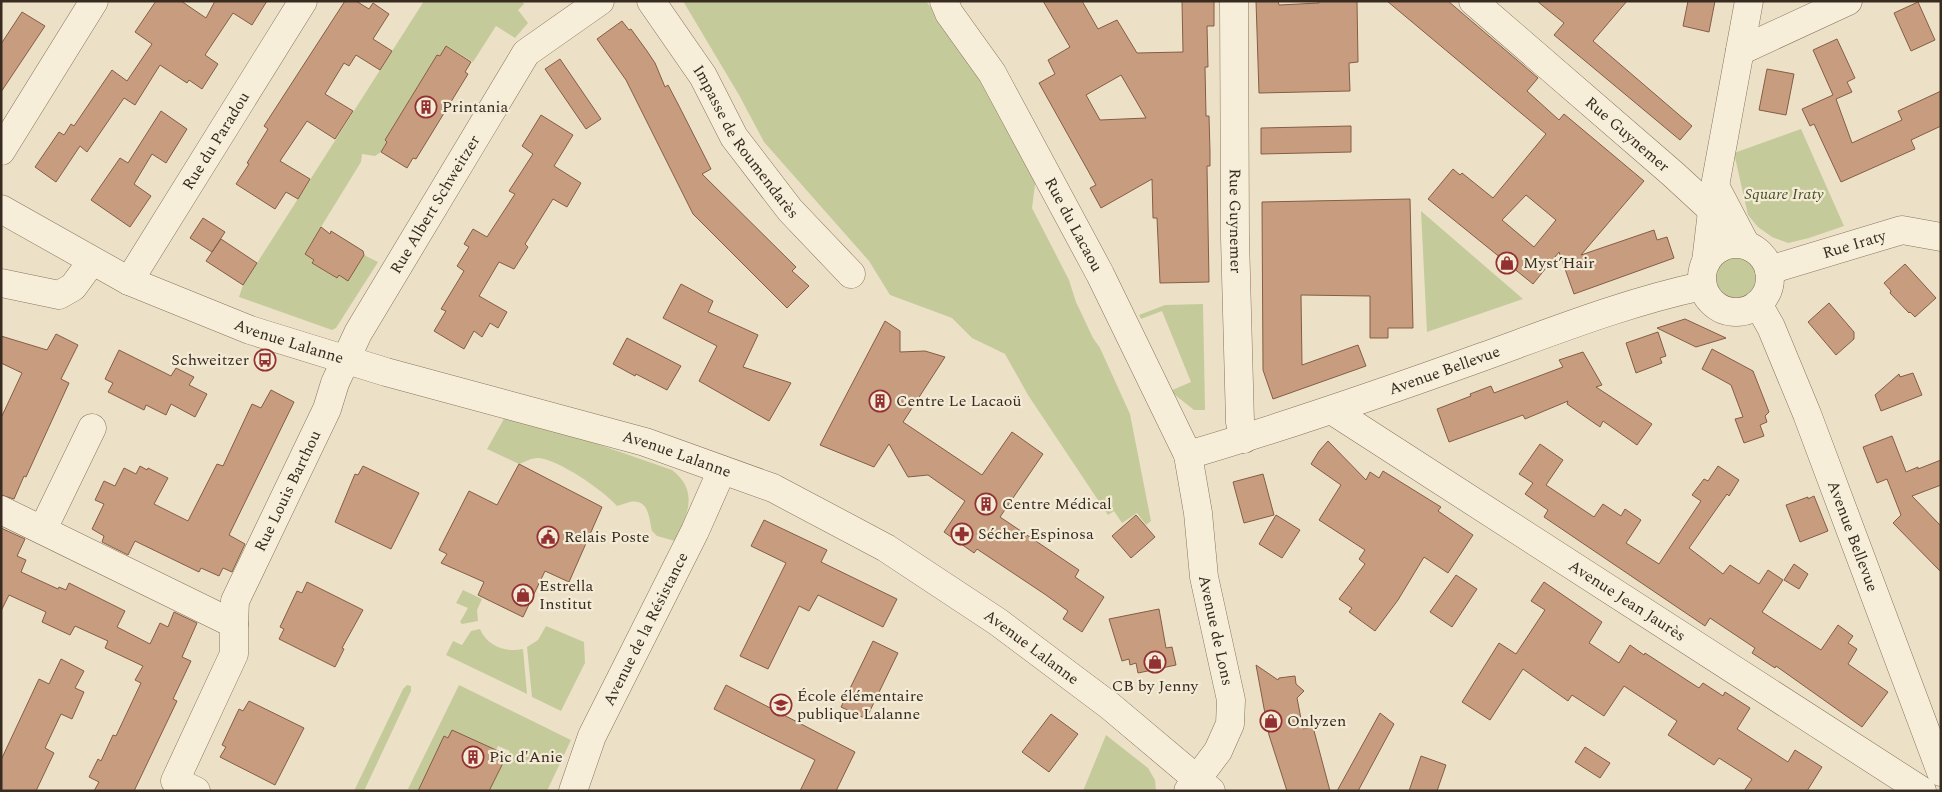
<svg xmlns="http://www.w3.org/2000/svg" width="1942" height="792" font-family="Spectral,serif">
<rect width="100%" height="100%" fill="#ece1c7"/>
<path fill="#c5ca9b" d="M424,1H522L524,4L518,10L528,23L515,38L496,26L473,62L447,46L440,56L437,55L385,140L387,142L381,152L375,156L362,154L361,162L305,253L314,260L313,263L336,278L339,275L348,280L364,255L378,262L336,328L332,330L239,297L243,285Z
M683,1H926L955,38L998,103L1036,177L1032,208L1069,280L1076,302L1093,338L1100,348L1130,414L1151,521L1146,525L1137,513L1122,523L1114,511L1108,515L1028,395L1005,354L972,338L952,318L890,295L869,261L764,142L739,95Z
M1801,129L1844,226L1809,238L1788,243L1772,237L1758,227L1748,215L1734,153Z
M1421,211L1523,299L1427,332Z
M1709 276a24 24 0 1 1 48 0a24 24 0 1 1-48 0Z
M1203,304L1205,410H1194L1170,391L1191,382L1162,311L1141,319L1139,315L1165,305Z
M514,415L672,470C699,491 688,514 675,541L657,536L652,531C649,519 649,498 630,502C625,503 622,505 617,506C604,491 558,459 538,458C531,458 525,462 519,464L487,449L505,417Z
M463,590L482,599L477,610L478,621L462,624L460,622L468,608L456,603Z
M546,626L584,642L585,663L561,711L532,697L527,647L538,640Z
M480,629C487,646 506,653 523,649L527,694L446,655L453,641L462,645L471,631Z
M407,685L411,686V691L364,791H354L403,689Z
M459,685L571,740L547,791H488L510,751L498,746L496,750L444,737L426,774L438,791L408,789Z
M1106,735L1148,768L1155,780L1156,791H1083Z"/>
<path fill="#c89d7f" stroke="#855d44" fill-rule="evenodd" d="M156,1H181L206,18L215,1H267L252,25L233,13L205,55L218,64L202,89L189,80L187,83L160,65L135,105L124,98L87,152L80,146L56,182L35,167L59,132L64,135L71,124L74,126L112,70L127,81L152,44L135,32Z
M345,1H356L369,9L373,3L389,14L373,39L392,51L380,70L356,55L349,66L344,63L325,94L353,111L335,139L307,121L280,161L310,179L298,199L286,192L275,209L236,184L249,164L247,163L268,129L264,126Z
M1043,1H1082L1098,29L1117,20L1137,53L1183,52L1182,1H1214V26H1207L1208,67H1205L1206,116H1209L1210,152V166H1207L1209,282L1160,283L1157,218H1153L1152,179L1101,208L1090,188L1096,185L1039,83L1055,74L1048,60L1070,47ZM1121,75L1146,118L1100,120L1086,95Z
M1256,1H1278L1279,5L1319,3V1H1357L1358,62L1349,63L1350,91L1259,93Z
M1387,1H1448L1538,78L1527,91L1559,120L1564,114L1644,181L1581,255L1654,230L1657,240L1667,237L1674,258L1574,294L1559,252L1533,284L1428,199L1453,169L1460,175L1462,173L1493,198L1546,134ZM1526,195L1556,220L1534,247L1502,220Z
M1537,1H1627L1593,41L1692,126L1680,140L1554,35L1564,23Z
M1688,1H1715L1709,32L1683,26Z
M1918,2L1935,40L1911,51L1894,13Z
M22,12L45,26L1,92V44Z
M622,21L629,30L631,29L647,51L655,63L665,87L668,85L678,104L711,169L702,174L796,267L792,271L809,286L787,308L693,214L626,80L597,39Z
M1837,39L1855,78L1847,82L1852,92L1836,99L1852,143L1902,120L1898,111L1941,91V126L1911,140L1915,149L1841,182L1814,124L1810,126L1802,109L1833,95L1813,50Z
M446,46L471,62L465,72L468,74L416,159L413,158L407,168L381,152L387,142L385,140L437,55L440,56Z
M560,59L601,119L586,129L545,69Z
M1767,69L1794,74L1786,115L1759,110Z
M161,111L187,129L166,163L152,154L134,184L151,196L130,227L91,200L120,158L128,163Z
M541,115L573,135L554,166L581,183L567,207L553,199L525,244L528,247L514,269L499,262L479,296L507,312L498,328L490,323L482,337L474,331L464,349L434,331L446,311L441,309L464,271L457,266L469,247L464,244L473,229L487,237L515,194L509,191L533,154L522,146Z
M1351,126V152L1261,154V128Z
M1410,199L1413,328H1388V338H1370V296L1301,295L1302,365L1358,345L1366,366L1273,399L1263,370L1262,202Z
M203,218L225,232L212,252L190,238Z
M321,227L330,234L331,231L363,251L364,255L348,281L339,275L337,278L312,263L314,260L305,254Z
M221,239L257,263L243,285L206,261Z
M1905,264L1936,298L1915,317L1910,312L1909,313L1890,293L1891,291L1884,283Z
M681,284L713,301L708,312L758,335L743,367L791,383L769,421L699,381L717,346L663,318Z
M1829,303L1854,332V339L1836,355L1808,322Z
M1685,319L1726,338L1696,347L1657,328Z
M885,321L900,331V352L925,351L945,357L903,422L982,475L1012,432L1043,454L1000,517L1079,570L1075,577L1104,597L1082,632L1063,619L1068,611L1046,595L977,549L974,553L944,532L965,501L928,475L908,477L889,444L874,467L820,445Z
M1658,332L1666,356L1660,358L1662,363L1636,373L1626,343Z
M56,334L78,345L61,379L69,383L26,477L24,476L14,499L1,495V418L22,373L1,363V336L47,350Z
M627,338L681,366L667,390L636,374L635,376L613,364Z
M1712,349L1753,371L1769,412L1765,416L1767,422L1760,425L1764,436L1744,443L1735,419L1743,417L1731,385L1702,369Z
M119,350L171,376L176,368L194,377L189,385L207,394L195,417L171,404L166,415L146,405L144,410L108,392L113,383L105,379Z
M1583,352L1602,385L1596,387L1652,424L1637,445L1603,421L1600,427L1567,404L1568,401L1525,419L1523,415L1449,442L1437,409L1471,396L1470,394L1491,386L1494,393L1563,367L1559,360Z
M1913,373L1922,395L1881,411L1875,395L1899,374L1900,377Z
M271,390L294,402L229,535L245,544L232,572L223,568L219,576L201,568L199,572L135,541L128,555L102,542L104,536L92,529L104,504L95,500L104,481L115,486L124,468L136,474L140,466L147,470L148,468L168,478L154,504L188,521L217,464L223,466L252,404L261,408Z
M1892,436L1906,472L1918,467V469L1941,460V485L1912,496L1941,526V572L1893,523L1901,515L1887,479L1877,483L1863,447Z
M1328,441L1366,480L1370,472L1379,478L1383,471L1441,507L1438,511L1473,535L1448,573L1424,557L1398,600L1375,631L1349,612L1352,608L1339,599L1365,564L1359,559L1365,550L1319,520L1341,485L1311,464L1319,451Z
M1540,444L1563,460L1546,485L1594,517L1603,504L1621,516L1625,509L1641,520L1626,543L1659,564L1701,501L1692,495L1704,479L1708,481L1718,466L1739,480L1729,496L1727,494L1689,548L1723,574L1730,565L1759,584L1768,570L1783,580L1762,612L1821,650L1838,625L1853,636L1848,643L1857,649L1848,664L1888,692L1862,727L1776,666L1775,668L1752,653L1755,648L1710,618L1705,626L1544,517L1548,510L1525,494L1533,483L1519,474Z
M519,464L602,507L569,582L545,571L523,617L478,595L484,582L441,563L447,554L439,550L469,491L497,505Z
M363,466L419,493L391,549L335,522L355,474L358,475Z
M1263,474L1274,515L1244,523L1233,482Z
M1814,496L1828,531L1800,542L1786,505L1808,497V499Z
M1136,515L1155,537L1131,558L1112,536Z
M1276,515L1300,530L1282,558L1259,544Z
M764,520L827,550L821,562L897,599L883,627L818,595L809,611L799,606L768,669L740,656L786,563L751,546Z
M1,528L25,539L17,556L26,560L21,572L58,589L59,587L66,590L69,583L125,611L117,627L150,644L160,623L168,627L174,612L197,623L182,657L191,661L173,699L177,701L134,791H94L99,782L89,777L98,759L101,761L113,735L116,736L141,683L135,680L143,666L105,648L108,641L75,626L70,635L42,622L46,612L9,595L1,611Z
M1794,564L1808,574L1799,589L1784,580Z
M1456,575L1477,589L1452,627L1430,612Z
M307,582L363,610L342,648L344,649L335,667L279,639L284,629L280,627L297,591L302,593Z
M1544,582L1602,622L1589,643L1619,663L1630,645L1644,655L1645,653L1699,688L1703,683L1723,696L1725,692L1750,708L1737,729L1788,762L1795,750L1822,767L1807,791H1744L1752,779L1719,758L1714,765L1668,735L1677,721L1624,686L1604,716L1572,695L1568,701L1523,669L1490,720L1462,702L1499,643L1516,654L1545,610L1531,601Z
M1159,609L1166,648L1172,647L1176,665L1138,673L1136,663L1130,665L1129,659L1122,661L1109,619Z
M873,641L898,653L866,719L841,707Z
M61,659L84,671L75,688L84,692L72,719L61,714L45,748L54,753L36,791H1V760L39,679L49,684Z
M1256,665L1278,680L1279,678L1295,676L1296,684L1304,691L1297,698L1303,729L1313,727L1330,791H1287L1269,735Z
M726,685L855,752L836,791H800L815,760L714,709Z
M249,701L304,728L275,785L220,757L226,747L222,745L239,709L243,711Z
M1380,713L1394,724L1358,791H1337Z
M1051,714L1078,734L1049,772L1022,752Z
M452,730L507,755L489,791H418L444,736L448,738Z
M1585,747L1610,763L1600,778L1575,762Z
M1421,756L1446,765L1437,791H1409Z"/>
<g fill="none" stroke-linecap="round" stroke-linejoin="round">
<g stroke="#87735d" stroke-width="29">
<g id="minor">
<path id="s1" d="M651,1L703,76L734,137L790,210L851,274"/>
<path id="s2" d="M944,1L949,13L992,73L1100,274L1188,455L1198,513L1204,577L1231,700L1230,724L1218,751L1188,791"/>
<path id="s3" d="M1234,1L1235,238L1240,422L1244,439"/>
<path id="s4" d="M1473,1L1673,174L1712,210"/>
<path d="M1740,51L1848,1"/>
<path d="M1,151L94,1"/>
<path d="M1715,186L1746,245"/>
<path id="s5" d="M1,209L129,281L250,330L386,372L645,442L773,488L886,548L998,622L1110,706L1211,791"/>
<circle cx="1736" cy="278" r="34"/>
<path d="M1706,262L1715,186L1749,1"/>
<path id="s6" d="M1769,270L1902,230L1941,237"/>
<path id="s7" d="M129,281L303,1"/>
<path d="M1,283L59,295L73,287L92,261"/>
<path id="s8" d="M1758,304L1771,327L1807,414L1941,772"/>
<path id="s9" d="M1333,411L1922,791"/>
<path id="s10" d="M1188,455C1287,426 1385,392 1482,357C1554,331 1627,302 1702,286"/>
<path d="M1,510L234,624V654L175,781L196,791"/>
<path d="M43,529L92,428"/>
<path id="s11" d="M234,624L235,601L327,409L335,383L358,333L526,53L600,1"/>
<path id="s12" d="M573,791L592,736L695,531L722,470"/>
</g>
</g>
<use href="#minor" stroke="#f7eeda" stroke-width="28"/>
</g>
<defs>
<g id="building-ring" transform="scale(1.125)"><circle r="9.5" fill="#f4ebd6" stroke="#933132" stroke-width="1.5"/><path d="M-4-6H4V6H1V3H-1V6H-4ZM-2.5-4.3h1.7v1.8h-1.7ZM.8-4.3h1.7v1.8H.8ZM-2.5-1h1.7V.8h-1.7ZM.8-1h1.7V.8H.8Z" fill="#933132"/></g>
<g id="shop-ring" transform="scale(1.125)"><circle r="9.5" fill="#f4ebd6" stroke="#933132" stroke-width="1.5"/><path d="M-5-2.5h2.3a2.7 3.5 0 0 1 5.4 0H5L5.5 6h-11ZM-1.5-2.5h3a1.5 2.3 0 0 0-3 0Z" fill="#933132"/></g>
<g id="bus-ring" transform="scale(1.125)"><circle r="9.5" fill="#f4ebd6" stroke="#933132" stroke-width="1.5"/><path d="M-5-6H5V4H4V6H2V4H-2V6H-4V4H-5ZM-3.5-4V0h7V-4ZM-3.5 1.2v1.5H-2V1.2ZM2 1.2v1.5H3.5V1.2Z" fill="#933132"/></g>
<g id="pharmacy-ring" transform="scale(1.125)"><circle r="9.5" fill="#f4ebd6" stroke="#933132" stroke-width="1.5"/><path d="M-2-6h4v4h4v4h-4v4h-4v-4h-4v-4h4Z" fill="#933132"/></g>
<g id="civic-ring" transform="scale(1.125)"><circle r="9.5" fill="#f4ebd6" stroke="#933132" stroke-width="1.5"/><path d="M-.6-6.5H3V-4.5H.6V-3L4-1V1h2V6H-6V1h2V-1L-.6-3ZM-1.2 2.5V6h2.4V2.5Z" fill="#933132"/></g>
<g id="school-ring" transform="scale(1.125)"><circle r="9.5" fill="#f4ebd6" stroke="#933132" stroke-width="1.5"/><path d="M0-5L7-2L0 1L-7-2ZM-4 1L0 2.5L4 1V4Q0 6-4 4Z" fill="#933132"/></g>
</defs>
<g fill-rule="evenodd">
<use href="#building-ring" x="426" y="107"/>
<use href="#shop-ring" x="1507" y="263"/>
<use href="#bus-ring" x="265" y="360"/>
<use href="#building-ring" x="880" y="401"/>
<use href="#building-ring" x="986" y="504"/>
<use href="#pharmacy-ring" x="962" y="534"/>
<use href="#civic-ring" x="548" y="537"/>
<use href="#shop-ring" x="523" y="595"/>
<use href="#shop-ring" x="1155" y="662"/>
<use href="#school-ring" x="781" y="705"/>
<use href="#shop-ring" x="1271" y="721"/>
<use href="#building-ring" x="473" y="757"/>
</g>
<g text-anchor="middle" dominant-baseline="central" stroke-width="4.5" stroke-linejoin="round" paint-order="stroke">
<g font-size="16" fill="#382b20" stroke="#f4ebd6" text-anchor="start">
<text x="442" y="107">Printania</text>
<text x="1523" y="263">Myst’Hair</text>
<text x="249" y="360" text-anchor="end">Schweitzer</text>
<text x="896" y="401">Centre Le Lacaoü</text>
<text x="1002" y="504">Centre Médical</text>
<text x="978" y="534">Sécher Espinosa</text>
<text x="564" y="537">Relais Poste</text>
<text x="539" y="586">Estrella<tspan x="539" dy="18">Institut</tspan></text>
<text x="1155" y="686" text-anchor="middle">CB by Jenny</text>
<text x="797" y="696">École élémentaire<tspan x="797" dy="18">publique Lalanne</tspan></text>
<text x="1287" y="721">Onlyzen</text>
<text x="489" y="757">Pic d'Anie</text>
</g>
<g font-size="16" fill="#382b20" stroke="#f4ebd6">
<text stroke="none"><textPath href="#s4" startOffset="204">Rue Guynemer</textPath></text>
<text stroke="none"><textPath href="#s7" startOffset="165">Rue du Paradou</textPath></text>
<text stroke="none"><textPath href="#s1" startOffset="170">Impasse de Roumendarès</textPath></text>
<text stroke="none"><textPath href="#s11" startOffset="468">Rue Albert Schweitzer</textPath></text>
<text stroke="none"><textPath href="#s3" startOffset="220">Rue Guynemer</textPath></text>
<text stroke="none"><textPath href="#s2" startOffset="259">Rue du Lacaou</textPath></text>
<text stroke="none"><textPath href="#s6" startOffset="89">Rue Iraty</textPath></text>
<text stroke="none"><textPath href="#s5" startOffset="318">Avenue Lalanne</textPath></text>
<text stroke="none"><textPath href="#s10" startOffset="270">Avenue Bellevue</textPath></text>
<text stroke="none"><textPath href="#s5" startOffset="722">Avenue Lalanne</textPath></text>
<text stroke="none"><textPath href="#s11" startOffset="145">Rue Louis Barthou</textPath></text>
<text stroke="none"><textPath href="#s8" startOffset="251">Avenue Bellevue</textPath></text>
<text stroke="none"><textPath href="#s9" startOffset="350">Avenue Jean Jaurès</textPath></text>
<text stroke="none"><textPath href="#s12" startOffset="178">Avenue de la Résistance</textPath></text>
<text stroke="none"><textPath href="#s2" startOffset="694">Avenue de Lons</textPath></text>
<text stroke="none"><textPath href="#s5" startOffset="1128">Avenue Lalanne</textPath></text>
</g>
<g font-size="16" font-style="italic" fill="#495328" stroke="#f4ebd6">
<text x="1784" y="194">Square Iraty</text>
</g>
</g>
<rect width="1942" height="792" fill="none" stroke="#382b20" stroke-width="5"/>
</svg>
